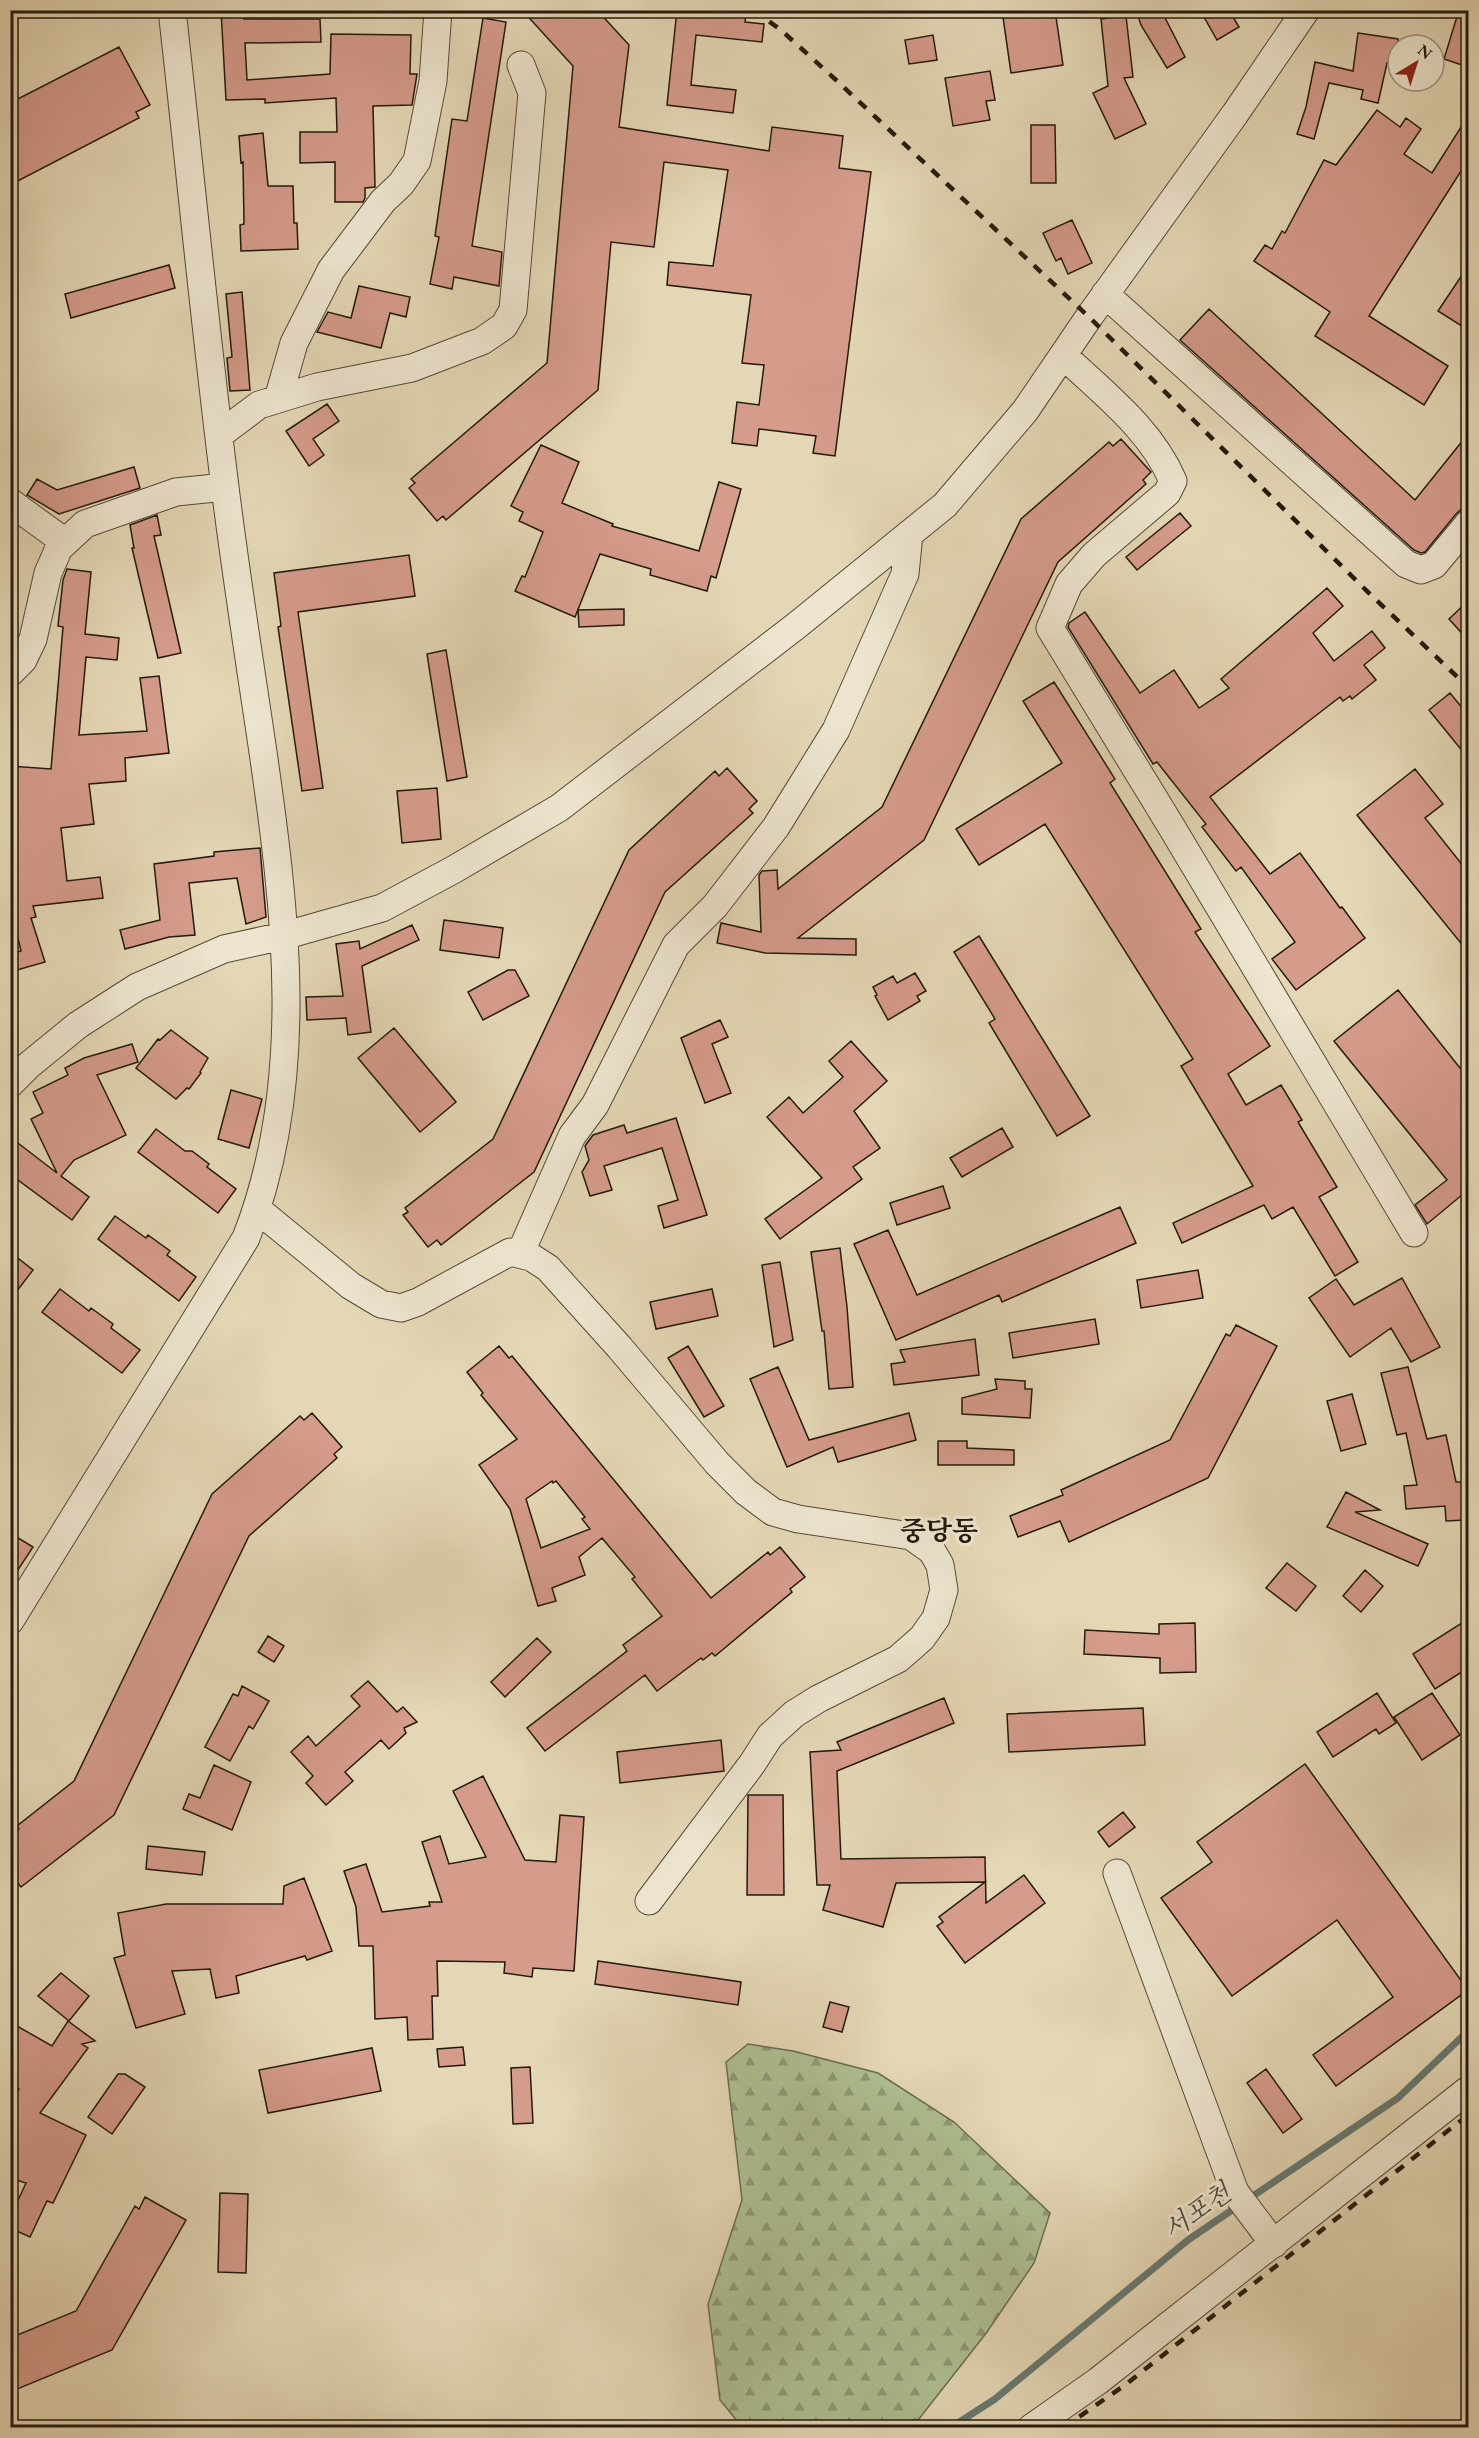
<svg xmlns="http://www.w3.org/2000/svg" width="1479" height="2438" font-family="'EB Garamond','Noto Serif KR',serif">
<defs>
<pattern id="forest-firs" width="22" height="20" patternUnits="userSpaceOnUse" patternTransform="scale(1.5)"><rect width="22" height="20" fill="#aebf92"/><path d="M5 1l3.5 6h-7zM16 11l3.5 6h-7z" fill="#8d9a76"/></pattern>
</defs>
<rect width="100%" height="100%" fill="#e4d7b5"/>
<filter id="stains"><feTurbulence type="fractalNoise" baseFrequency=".00333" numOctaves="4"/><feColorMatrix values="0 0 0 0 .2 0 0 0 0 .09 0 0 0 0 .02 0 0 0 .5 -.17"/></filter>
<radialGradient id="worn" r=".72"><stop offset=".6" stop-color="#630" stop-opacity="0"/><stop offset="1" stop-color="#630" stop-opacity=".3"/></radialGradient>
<path fill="url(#forest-firs)" stroke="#696c50" stroke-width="1.5" d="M748,2044L793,2051L878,2073L954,2122L1050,2213L1034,2263L987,2332L919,2419L899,2428L742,2427L720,2400L708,2304L742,2200L726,2062Z"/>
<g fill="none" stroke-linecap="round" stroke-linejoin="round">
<path stroke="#687970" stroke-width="7" d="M1247,2200L1398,2098L1468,2031
M950,2428L995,2399L1188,2240L1238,2206"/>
</g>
<path fill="#d59b8b" stroke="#241a0e" stroke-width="1.5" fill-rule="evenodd" d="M221,10H243L244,19H320L321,42L245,43L247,80L330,74L331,34L411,35L410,74H417L412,105L373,106L375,187L365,188V198L363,202H335V162L300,163V132H337L336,98L265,103V99L226,100Z
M522,10H597L629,45L619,127L769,151L772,127L843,136L839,168L871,172L835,456L813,453L816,436L759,429L757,446L732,443L737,402L759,405L764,365L742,363L751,295L667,285L669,262L713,266L728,170L664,162L654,247L611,242L598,390L446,520L443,516L437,521L409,488L415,483L411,479L547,363L573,66Z
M677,10H721L746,13L745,22L764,24L762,42L696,35L691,85L736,90L733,113L667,105Z
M1002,10H1055L1063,65L1011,73Z
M1136,10H1161L1185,57L1167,68L1141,25Z
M1200,10H1229L1239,27L1217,40Z
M1459,10H1468V67L1444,59Z
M1126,16L1133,77L1124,78L1146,124L1115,139L1093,93L1108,86L1101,19Z
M483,18L506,22L472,246L502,252L499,286L454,277L452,289L430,284L439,237L435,236L452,119L467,121Z
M1358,33L1398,39V49L1387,63L1378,103L1361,99L1363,90L1329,83L1314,139L1297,134L1306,107L1315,62L1353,71Z
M933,35L937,60L909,64L905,40Z
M119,47L150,105L136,112L139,118L10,185V103Z
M990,71L995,100L986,101L990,120L953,126L945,78Z
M1377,110L1400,127L1406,118L1421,129L1404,154L1432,173L1468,116V160L1369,316L1448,366L1424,405L1315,336L1330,312L1254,261L1265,245L1272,249L1282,231L1285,233L1324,160L1336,165Z
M1031,125H1055L1056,183H1031Z
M263,133L268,186H293L294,223H297L298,249L241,251L240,225L244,224L243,162L241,163L239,136Z
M1072,220L1092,263L1068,274L1061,258L1056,261L1043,233Z
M169,265L175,288L71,318L65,294Z
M1468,266V330L1438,311Z
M359,286L410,297L406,317L390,313L381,348L317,332L328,312L351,318Z
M242,292L250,390L230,391L227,358L232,357L226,294Z
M1209,309L1415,500L1468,434V503L1456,514L1425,552L1421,553L1414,550L1180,340Z
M327,404L339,421L313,439L324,455L309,466L286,431Z
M1121,439L1151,472L1143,480L1146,484L1058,562L924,840L798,938L856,939V955L765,953L717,943L721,923L761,932L759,875L762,871L777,870L778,889L882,807L1021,519L1109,442L1113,446Z
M541,445L579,462L562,503L613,524L612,526L699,551L719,482L741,489L716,578L711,576L707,591L650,575L651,569L600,554L575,617L515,591L522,576L525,577L543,532L519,521L523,512L511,506Z
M134,467L140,488L59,514L27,495L37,479L57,490Z
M1180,513L1191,526L1137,570L1126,557Z
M157,515L161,535L154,536L181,653L158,658L132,548H134L130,525Z
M409,555L415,596L298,612L323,788L302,791L278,627L281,626L274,573Z
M67,569L91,572L85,634L119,638L117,660L86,657L79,735L147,731L140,678L159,676L169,753L125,758L126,781L89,784L94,824L61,828L67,881L100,877L103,898L33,906L36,917L31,918L45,962L10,972V954L21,951L10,904V766L51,769L63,627L58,626L63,580Z
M1327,588L1343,606L1313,633L1334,661L1372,631L1385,648L1364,665L1376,680L1352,699L1350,696L1343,701L1340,697L1210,797L1270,874L1300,853L1340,908L1342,907L1365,938L1296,990L1272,959L1295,942L1241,867L1236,871L1202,827L1206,824L1157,762L1153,764L1068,627L1069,623L1085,612L1140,693L1174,670L1199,708L1229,688L1221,679Z
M1468,601V640L1449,619Z
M624,609V625L579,627L578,610Z
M446,650L467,777L447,781L427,654Z
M1054,682L1115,779L1110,783L1201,929L1195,932L1270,1046L1228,1074L1246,1105L1281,1085L1302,1120L1298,1122L1337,1187L1319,1197L1358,1262L1335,1276L1293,1207L1272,1219L1264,1205L1182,1243L1173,1223L1253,1186L1181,1066L1193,1059L1045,824L979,865L956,829L1062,763L1023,701Z
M1450,693L1468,715V758L1429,710Z
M727,768L757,801L749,809L753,813L665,892L534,1172L441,1245L437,1240L428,1247L403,1215L408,1212L405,1208L493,1139L629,850L715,771L719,776Z
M1415,769L1443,804L1425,818L1468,872V952L1357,815Z
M437,788L441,839L402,843L397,791Z
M260,848L266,917L246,924L237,878L189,883L195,935L169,937L125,949L120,930L160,920L154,864L214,856V852Z
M444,920L503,928L499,958L440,950Z
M412,925L419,940L362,966L371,1032L348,1035L346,1018L307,1020L306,997L343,996L336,944L359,941L360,949Z
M979,936L1090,1116L1057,1136L989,1023L995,1019L954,952Z
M508,970H515L529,996L483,1020L468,992Z
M915,973L926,991L917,996L920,1001L888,1020L875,996L877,995L873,987L893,976L897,983Z
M1398,990L1468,1078V1190L1427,1224L1415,1205L1447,1180L1334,1041Z
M720,1020L728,1037L712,1044L731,1093L705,1103L681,1038Z
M394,1028L456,1102L420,1132L358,1058Z
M171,1030L208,1058L200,1072L201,1073L189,1089L187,1088L176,1099L136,1068L158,1039L160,1040Z
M851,1041L887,1081L854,1111L880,1148L853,1167L862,1179L780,1239L765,1219L822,1178L767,1117L789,1097L803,1113L843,1077L829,1061Z
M132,1044L138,1062L97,1075L126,1135L74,1160L61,1176L89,1197L72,1220L10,1174V1137L57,1173L31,1119L43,1113L33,1092L68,1075L65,1068L84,1058Z
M231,1090L262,1099L249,1148L218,1139Z
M676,1118L707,1215L664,1228L658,1206L678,1200L662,1148L604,1166L612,1190L590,1196L582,1172L589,1160L585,1146L593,1135L624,1125L627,1133Z
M1002,1128L1013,1147L962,1177L950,1158Z
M156,1129L185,1151H192L209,1164L207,1167L236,1189L218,1213L138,1152Z
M943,1186L950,1208L897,1225L890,1203Z
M1120,1207L1136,1243L1002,1302L999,1295L896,1340L854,1244L888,1230L917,1295Z
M115,1216L146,1238L148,1235L170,1251L167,1255L196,1277L179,1301L98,1239Z
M840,1248L847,1307L853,1387L829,1389L824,1331H822L811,1252Z
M10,1252L33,1270L10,1300Z
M780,1262L793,1340L774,1347L762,1265Z
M1198,1270L1203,1298L1141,1308L1137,1280Z
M1402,1278L1440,1347L1411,1362L1391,1328L1350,1357L1309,1298L1336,1279L1354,1305Z
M60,1289L89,1311L91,1308L113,1324L111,1328L140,1350L122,1373L42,1312Z
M712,1289L718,1316L656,1329L650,1302Z
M1095,1319L1099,1344L1013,1358L1009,1333Z
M1236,1325L1277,1346L1208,1478L1069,1542L1060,1521L1018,1537L1010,1516L1063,1495L1061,1490L1170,1440L1226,1334L1230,1336Z
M975,1339L979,1375L894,1385L891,1364L905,1362L900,1350Z
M499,1346L509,1358L512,1356L711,1598L768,1552L770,1555L780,1547L805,1577L790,1589L792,1592L715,1656L712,1653L703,1660L701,1658L657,1691L645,1675L545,1751L527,1728L627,1651L623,1645L662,1616L632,1579L635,1577L602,1538L579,1557L585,1575L552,1588L556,1601L538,1606L510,1509L479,1465L517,1439L481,1395L483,1393L467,1372ZM552,1481L553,1483L556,1481L585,1517L582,1519L590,1529L541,1548L526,1499Z
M688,1346L724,1406L704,1417L668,1358Z
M778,1367L809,1440L909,1413L916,1440L838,1462L833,1447L787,1467L750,1379Z
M1408,1367L1427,1439L1446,1435L1456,1482H1462L1465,1520L1446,1521L1445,1506L1406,1509L1404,1486L1417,1485L1406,1433L1397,1435L1381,1373Z
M995,1379L1025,1381V1389H1032L1030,1418L962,1414V1398L997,1389Z
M1352,1394L1366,1444L1341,1451L1327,1401Z
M312,1413L342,1447L334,1454L337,1458L249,1536L114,1815L21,1887L17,1882L10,1887V1836L19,1829L17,1826L74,1781L212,1494L300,1416L304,1420Z
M938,1441H967V1448L1014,1450V1465H938Z
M1346,1492L1380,1510L1355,1512L1428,1544L1418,1566L1327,1527Z
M10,1533L33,1547L10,1582Z
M1287,1563L1316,1586L1296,1611L1266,1588Z
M1365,1570L1383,1586L1361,1612L1343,1596Z
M1468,1619V1668L1435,1689L1413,1654Z
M1195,1623L1196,1672L1160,1673V1658L1084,1654L1085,1630L1159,1634V1624Z
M268,1636L284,1646L274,1662L258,1652Z
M537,1638L551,1652L505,1697L491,1682Z
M368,1681L397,1712L403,1707L417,1722L404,1728L406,1733L389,1749L381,1740L345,1772L353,1781L326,1805L306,1783L313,1776L291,1752L308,1736L316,1746L360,1706L351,1696Z
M242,1686L269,1701L253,1729L249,1726L230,1761L205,1747L233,1694L238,1696Z
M1377,1693L1396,1723L1379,1734L1376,1729L1333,1757L1317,1732Z
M1432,1693L1460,1735L1422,1760L1394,1717Z
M944,1698L954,1723L837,1771L841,1859L985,1857L986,1903L1024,1875L1045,1903L965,1963L937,1926L943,1922L939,1917L985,1882L896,1883L883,1927L823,1910L830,1885H817L810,1752L841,1750L837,1742Z
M1143,1708L1145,1745L1009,1752L1007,1714Z
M721,1740L724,1771L620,1783L617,1752Z
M1305,1764L1468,1990L1336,2086L1313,2055L1393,1997L1337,1920L1232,1996L1161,1898L1212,1862L1197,1842Z
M214,1765L251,1782L232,1830L183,1809L189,1794L200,1798Z
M483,1776L525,1860L556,1862L560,1815L584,1817L574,1971L533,1968L532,1977L504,1973L505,1962L437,1961L438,1996H432L433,2039L408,2040L407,2017L375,2019L373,1946H359L356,1907L344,1871L366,1864L382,1912L430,1906L429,1902H442L422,1842L440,1836L449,1864L486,1857L453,1791Z
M748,1795H783L784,1895H747Z
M1123,1812L1135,1827L1109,1847L1098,1832Z
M148,1846L205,1852L202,1875L146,1869Z
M304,1878L332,1951L307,1960L305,1956L236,1976L239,1993L216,1998L210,1969L172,1971L185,2014L136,2028L114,1958L125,1955L118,1913L166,1904H283L284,1886Z
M598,1961L741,1982L738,2005L595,1984Z
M61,1973L89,1996L69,2021L38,1996Z
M830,2002L849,2007L842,2032L823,2027Z
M68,2021L95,2041L82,2044L88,2048L40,2113L86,2135L53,2203L47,2201L30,2237L10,2228V2218L26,2183L10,2178V2109L19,2089L10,2085V2022L52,2046Z
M463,2047L465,2065L439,2067L437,2049Z
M372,2048L381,2091L268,2113L259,2070Z
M530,2067L533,2123L513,2124L511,2068Z
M1266,2069L1302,2119L1283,2133L1247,2083Z
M118,2074H125L145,2087L112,2134L88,2117Z
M220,2193L248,2194L246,2273L218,2272Z
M145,2197L186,2220L112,2350L10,2392V2338L76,2311L135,2206L139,2209Z"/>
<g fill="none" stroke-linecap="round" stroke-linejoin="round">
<g stroke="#544938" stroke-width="29">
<path id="minor" d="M1105,294L1406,564L1421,570L1434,565L1468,524
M1063,355C1103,393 1151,429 1173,481L1167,493L1094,555L1069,584L1050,628L1171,826L1414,1233
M278,399L294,343L331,270L383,201L401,184L417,161L433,81L438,10
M219,435L259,405L317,387L412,368L482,341L504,326L513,310L532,93L521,65
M10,502L65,542
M10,673L23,660L33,639L48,573L59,548L85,524L176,492L225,487
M10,1084L29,1065L78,1025L137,987L224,949L283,936L382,908L453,870L559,808L796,626L945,505L1025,411L1089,317L1235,114L1306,10
M257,1209L351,1286L381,1304L401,1308L418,1302L510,1252L531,1257L548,1268L620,1348L717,1463L746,1492L773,1512L798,1519L911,1536L932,1551L940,1565L944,1590L936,1618L922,1638L898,1659L818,1699L794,1714L770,1736L752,1764L649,1901
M520,1254L572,1136L595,1105L676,945L715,906L776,827L836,730L905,574L909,534
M10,1621L246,1238C307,1083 286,912 263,752C250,664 236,576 225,487C205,329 190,169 172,10
M1117,1873L1235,2192L1274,2244
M1031,2428L1098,2381L1468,2090"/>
</g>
<use href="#minor" stroke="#ede5cf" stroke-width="27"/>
<path stroke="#241a0e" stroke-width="4.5" stroke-dasharray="10 10" stroke-linecap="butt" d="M753,10L781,30L836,80L1089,317L1373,597L1468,687
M1063,2428L1125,2385L1468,2115"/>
</g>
<g text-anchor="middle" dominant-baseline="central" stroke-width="6" stroke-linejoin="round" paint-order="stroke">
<g font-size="26" font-style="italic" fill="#464a3f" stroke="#ede5cf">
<text transform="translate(1197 2211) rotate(-35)">서포천</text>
</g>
<g font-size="27" font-weight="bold" fill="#241a0e" stroke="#ede5cf">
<text x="939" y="1530">중당동</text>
</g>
</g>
<rect width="1479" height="2438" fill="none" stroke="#e4d7b5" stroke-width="36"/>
<rect x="12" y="12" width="1455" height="2414" fill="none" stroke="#241a0e" stroke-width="3"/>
<rect x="18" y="18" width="1443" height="2402" fill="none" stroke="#241a0e" stroke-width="1.5"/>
<g transform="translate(1416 63) rotate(38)"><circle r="28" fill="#ede5cf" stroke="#9d9482" stroke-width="1.5"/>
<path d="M0-4.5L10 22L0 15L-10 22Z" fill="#8f2418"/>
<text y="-9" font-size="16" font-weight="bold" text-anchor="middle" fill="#241a0e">N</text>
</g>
<rect width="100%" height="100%" filter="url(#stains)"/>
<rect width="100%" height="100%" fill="url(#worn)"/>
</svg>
